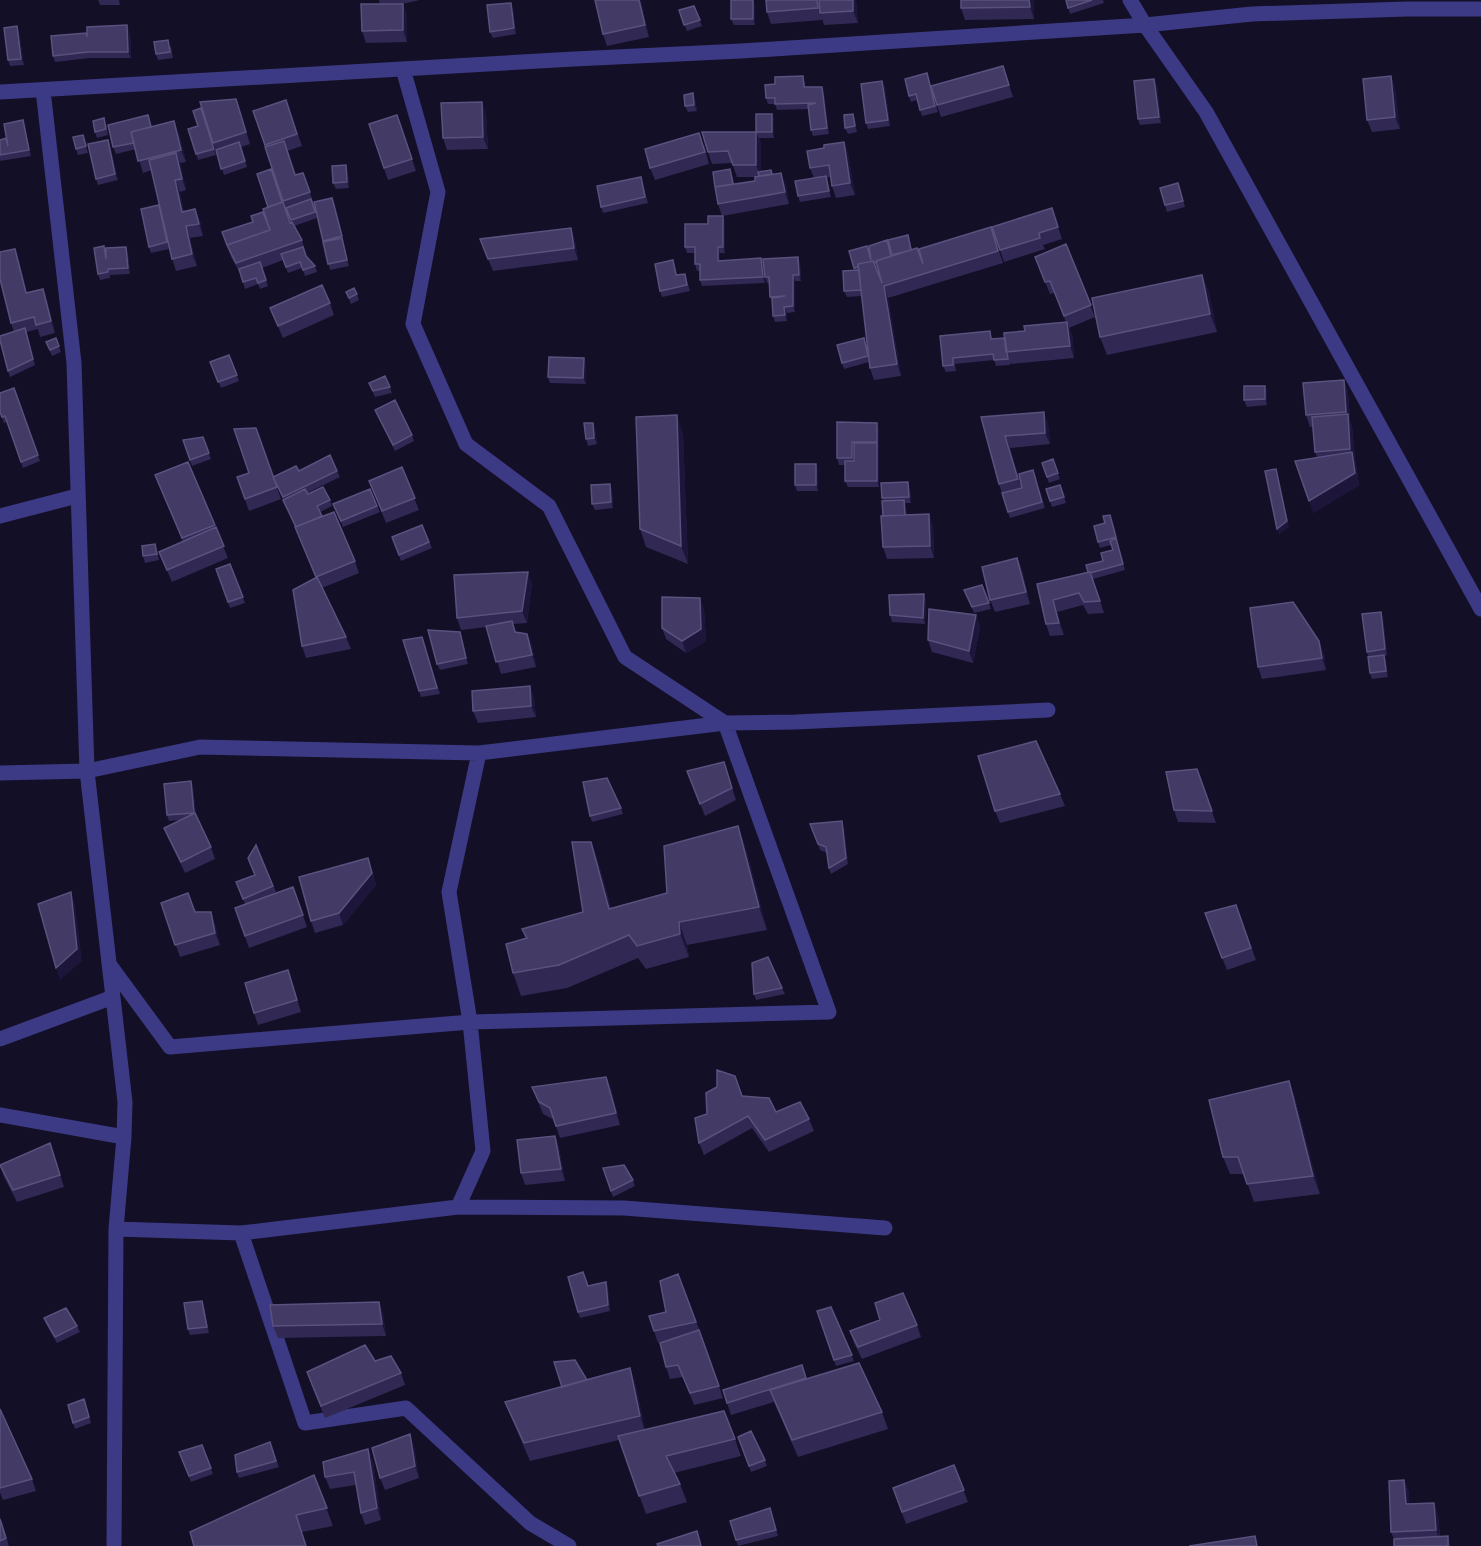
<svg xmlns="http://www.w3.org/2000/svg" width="1481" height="1546" font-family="'Source Sans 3',sans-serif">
<rect width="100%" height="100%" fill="#130f26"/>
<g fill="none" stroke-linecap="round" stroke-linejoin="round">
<path stroke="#3d3a85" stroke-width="15" d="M1130,0L1145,25L1206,112L1481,609
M43,90L74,363L87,771L125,1102L124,1137L116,1229L114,1546
M0,92L574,59L741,51L1145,25L1252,14L1407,9H1481
M0,516L77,496
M0,773L87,771L200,747L479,753L725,723L796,722L1048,710
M109,964L170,1047L470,1022L829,1012L725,723L625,657L549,506L466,444L413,324L438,192L403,69
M0,1039L113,997
M0,1115L124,1137
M458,1207L483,1151L470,1022L449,892L479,753
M116,1229L241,1233L458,1207L624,1208L885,1228
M241,1233L305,1423L406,1408L530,1523L569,1546"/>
</g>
<path fill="#312854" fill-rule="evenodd" d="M98,0H119L120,5H100Z
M379,0H420L402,4L407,16V42L366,43L362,31L380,4Z
M641,0L649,37L607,46L603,34Z
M753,0L755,6V25H734L731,19Z
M856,0L858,23L824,25L822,18V20L771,24L767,12Z
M961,0H1034V19L965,20L961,8Z
M1066,0H1103L1104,3L1070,14Z
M694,6L702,26L687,31L679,10Z
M513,9L516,34L493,38L490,32Z
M17,26L19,32L24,65L10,66L8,60Z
M130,31L131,58H90L55,62L53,56L87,37Z
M171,46L173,58L158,60L156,54Z
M1003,66L1013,97L941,117L931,87L938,112L922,116L917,100L911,102L909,96L927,73L931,86Z
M1391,76L1395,88L1400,129L1372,132L1367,120Z
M882,81L885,87L890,126L868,129L866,123Z
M805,82V87L824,93L829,134L813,136L811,130L808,109L777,110L775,104H768L766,98Z
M1157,85L1161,123L1140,125L1138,119Z
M693,93L695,99L697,111L688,112L685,106Z
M286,100L302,146L287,151L296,175L303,173L314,204L313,205L317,218L294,226L302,240L307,257L315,266L317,272L305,276L302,268L288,273L283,260L262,268L268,286L260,289L258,284L245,289L241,275L231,257L222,232L253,222L263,212L282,202L290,223L291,222L287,213L253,111Z
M200,102L240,111L250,144L241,147L247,167L224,175Z
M482,102L486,114L488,149L447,150L443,138Z
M201,108L216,155L198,160L188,129L198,126Z
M772,114L774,120V138H759L761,144V171L771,170L772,174L786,185L789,204L722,216L718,204L732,175L734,184L755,181L757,177H737L732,163L712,164L708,152L756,132Z
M853,114L855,120L857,132L848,134L845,128Z
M148,115L152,127L179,133L186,162L180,163L186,190L180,192L184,212L195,209L200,221L203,236L190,238L197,266L176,271L169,249L151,253L149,247L161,210L152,170L143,173L136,149L116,154L113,147Z
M397,115L416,171L388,180L369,124Z
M23,120L25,126L31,156L0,161V140L6,138Z
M106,124L108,135L97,138L95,132Z
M83,135L88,153L78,155L76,149Z
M844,142L848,154L855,195L836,198L832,186L830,177L826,178L831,197L800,202L798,196L814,178L810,168L824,148Z
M704,145L709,164L655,180L650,168Z
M110,146L118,180L98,185L96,179Z
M346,165L348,172L349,188L336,189L333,183Z
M641,177L648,203L603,213L601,207Z
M1180,189L1185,207L1167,212L1165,205Z
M332,198L349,266L330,270L314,202Z
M1052,208L1062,239L1043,245L1045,249L1004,262L1000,250Z
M723,216L725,222V253H720V261L761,258L763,264L765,283L702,286L700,280V271H697L695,264V253H687L685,247L708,224Z
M571,228L575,240L578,260L493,271L480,239Z
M995,239L1003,263L888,298L901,376L874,380L870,368L869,362L844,369L842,363L866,344L868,354L862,296L847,297L844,291L854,270L849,251L871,256H892L910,241L912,249L922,261ZM878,268L882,283L876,269Z
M1066,244L1095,317L1069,328L1072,334L1074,358L1011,364L1010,362V365L996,366L994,360L955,364L956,371L946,372L943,366L990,331L992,339L1005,338L1025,331L1066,322L1054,293L1050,294L1035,257Z
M126,247L128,253L130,274L110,275V278L100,280L98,274L106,251Z
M798,257L800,263L801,281H795V312L787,313V321L775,322L773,316V303L770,297L769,283H767L765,277Z
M19,261L27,293L47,301L55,333L40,337L38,329L26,332L35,365L10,377L8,371L14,332L11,323Z
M675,266L677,275L685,274L690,291L662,297L660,291Z
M1202,275L1209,293L1217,332L1107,355L1100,337Z
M346,292L357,294L359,300L351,304Z
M330,303L334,315L283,338L270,308Z
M56,338L61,352L52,356L46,342Z
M229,355L239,381L221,388L210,362Z
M584,358L586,364V384L550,383L548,377Z
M385,376L392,393L375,397L369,383Z
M1344,380L1348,392L1350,421L1352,426L1355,460L1356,464L1359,485L1313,513L1317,457L1315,452L1313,427H1310L1306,415Z
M1265,386L1267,392V405L1247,407L1244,400Z
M14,388L40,461L23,468L7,422L4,423L0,412Z
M375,410L412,435L414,441L395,451Z
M1044,412L1048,424L1050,444L1010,448L1022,488L1035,476L1045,508L1010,518L999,484L981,417Z
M837,422L879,429V448H878L879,487H848L845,481V465H839L837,458Z
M593,423L595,429L597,444L588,446L586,439Z
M256,428L281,499L249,511L237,477L249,473Z
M683,433L688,564L646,547L640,529Z
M203,437L211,459L192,466L183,440Z
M1053,459L1060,479L1049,483L1042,463Z
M188,462L228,558L172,582L159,552L183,542L155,475Z
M402,467L419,510L386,523L369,481Z
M818,470V491H797L795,485Z
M299,471H337L340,477L307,493L308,494L330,500L332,506L320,512L355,561L359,573L322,588L346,637L351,649L306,658L302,646L316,578L295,527L273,477Z
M610,484L612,490L613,508L595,510L592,504Z
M1060,485L1066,503L1052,507L1050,501Z
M910,488L911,503H905L907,515L933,526L934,558L887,559L883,547V501L882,498Z
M370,489L380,512L343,527L333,504Z
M1110,515L1125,570L1093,579L1104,613L1088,614L1083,605L1057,612L1064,635L1050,636L1046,624L1037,584L1088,572L1103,561L1113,550L1111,545L1100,548L1098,542L1105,523Z
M422,525L432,548L401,561L392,537Z
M157,550L159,560L145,563L143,556Z
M1017,558L1022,570L1030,604L995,612L990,600Z
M230,564L245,603L230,608L216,569Z
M532,584L527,623L513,624L516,632L527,634L532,646L536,667L501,674L487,627L461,630L457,618Z
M982,585L991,609L974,613L964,590Z
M924,594L926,601L925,624L892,622L890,615Z
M700,598L704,610L706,641L686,653L666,639L662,628Z
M1381,612L1383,618L1387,655L1384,656L1386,661L1388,677L1372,679L1370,673L1368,656L1367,652Z
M976,615L980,627L973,663L932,652L928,640Z
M460,632L468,664L440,670L437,664Z
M422,637L440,694L421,697L419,691Z
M1324,653L1326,670L1262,679L1258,667Z
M530,686L534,698L536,717L478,723L473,711Z
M724,762L736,800L705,816L687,771Z
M1197,769L1216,823L1178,822L1174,810Z
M191,781L193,787L196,815L211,847L215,859L185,873L169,840L164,828L181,820L169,821L167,815Z
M1060,794L1065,806L1000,823L995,811Z
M621,808L623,814L592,822L590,816Z
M810,824L844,827L848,864L831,874L829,868L827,853L820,850Z
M738,826L746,849L767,930L687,945L689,957L646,969L638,958L567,988L521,996L513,973L525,938L522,929L583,912L591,842L599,865L611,908L667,893Z
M256,845L276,892L264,898L293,887L307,927L249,948L235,908L245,904L236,882L255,875Z
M372,870L376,885L343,925L315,933L311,921Z
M161,903L195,912L215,924L220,945L180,957Z
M1236,905L1256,960L1227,970L1205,913Z
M292,982L301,1012L258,1025L254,1013Z
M782,988L785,994L756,1000L754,994Z
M606,1077L611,1089L620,1125L560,1138L554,1120L543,1114L532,1087Z
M1289,1081L1295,1098L1320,1194L1254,1202L1244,1174H1230L1223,1157Z
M742,1096L776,1112L809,1119L814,1131L769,1152L752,1128L704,1155L699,1143L707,1114Z
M555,1136L559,1148L565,1181L525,1185L521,1173Z
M50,1143L64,1187L17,1202L4,1177L0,1165Z
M603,1168L633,1180L635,1186L613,1197Z
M678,1274L704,1342L723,1398L694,1405L683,1377L670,1379L666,1367L662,1342L658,1343L654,1331L666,1312Z
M606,1282L608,1288L610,1311L580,1318L578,1312L588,1286Z
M202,1301L204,1307L209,1333L190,1335L188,1329Z
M379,1302L383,1314L386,1336L278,1338L273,1326Z
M831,1307L854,1361L836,1366L817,1311Z
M44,1318L77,1326L80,1332L57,1343L46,1324Z
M917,1325L921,1337L862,1359L854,1343L850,1331Z
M375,1361L401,1373L405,1385L325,1418L311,1384Z
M630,1368L636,1386L645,1430L735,1439L741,1456L674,1473L680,1484L687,1502L646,1514L619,1440L530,1461L512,1419L505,1402Z
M807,1379L882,1412L888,1429L798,1457L774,1402L731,1415L727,1403Z
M84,1399L91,1423L75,1429L73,1423Z
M0,1409L32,1479L36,1491L3,1500L0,1493Z
M738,1437L765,1460L767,1466L751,1472Z
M270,1442L279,1467L239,1478L237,1472Z
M202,1445L213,1474L191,1482L179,1452Z
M414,1446L419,1478L385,1490L380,1478Z
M368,1449L373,1461L381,1520L365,1525L361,1513L356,1485L330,1489L325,1477Z
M954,1465L968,1502L906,1524L893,1488Z
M314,1475L333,1526L302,1532L194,1546Z
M1404,1480L1409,1492V1504L1434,1503L1438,1515L1440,1536H1448L1450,1546H1394V1539L1391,1532Z
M772,1514L778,1536L738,1546L730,1521Z
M0,1516L9,1546H0Z"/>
<path fill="#1d163a" d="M639,0H641L649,37L645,25Z
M753,0L755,6V25L753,19Z
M817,0H820V13L822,20L818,8Z
M853,0H856L858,23L853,11Z
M1029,0H1034V19L1030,7Z
M511,3L513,9L516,34L514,28Z
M403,4L407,16V42L403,30Z
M127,25L130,31L131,58L128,52Z
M17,26L19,32L24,65L21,59Z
M1391,76L1395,88L1400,129L1395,117Z
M1154,79L1157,85L1161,123L1159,117Z
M882,81L885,87L890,126L888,120Z
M822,87L824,93L829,134L827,128Z
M693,93L695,99L697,111L694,105Z
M482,102L486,114L488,149L483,137Z
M772,114L774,120V138L772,132Z
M853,114L855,120L857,132L855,126Z
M23,120L25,126L31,156L29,150Z
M174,121L179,133L186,162L181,150Z
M756,132L761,144V177L756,165Z
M108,140L110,146L118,180L115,174Z
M844,142L848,154L855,195L850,183Z
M176,153L181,165L186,190L182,179Z
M346,165L348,172L349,188L347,182Z
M781,173L786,185L789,204L785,192Z
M175,180L180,192L187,224L182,212Z
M332,198L335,204L344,242L342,236Z
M195,209L200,221L203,236L199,224Z
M723,216L725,222V253L723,247Z
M186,226L190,238L197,266L192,254Z
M571,228L575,240L578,260L574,248Z
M126,247L128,253L130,274L128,268Z
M718,247L720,253V267L718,261Z
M15,249L19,261L30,305L26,293Z
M798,257L800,263L801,281L799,275Z
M761,258L763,264L765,283L763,277Z
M793,275L795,281V312L793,306Z
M1202,275L1209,293L1217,332L1210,314Z
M884,286L888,298L901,376L897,364Z
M43,289L47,301L55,333L51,321Z
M784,307L787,313V321L785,315Z
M1067,322L1072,334L1074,358L1070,346Z
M584,358L586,364V384L583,378Z
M1344,380L1348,392L1350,421L1352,426L1355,460L1356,464L1359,485L1313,513L1309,501L1352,454L1350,449Z
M1265,386L1267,392V405L1265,399Z
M1044,412L1048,424L1050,444L1045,433Z
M677,415L683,433L688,564L681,546Z
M593,423L595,429L597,444L594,438Z
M877,423L879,429V448L877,442Z
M1005,436L1010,448L1023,491L1018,479Z
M852,442L854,448V465L852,458Z
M877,443L879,449V487L877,481Z
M816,464L818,470V491L816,485Z
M1276,469L1278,475L1289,527L1279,535L1277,529Z
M908,482L910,488L911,503L909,497Z
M610,484L612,490L613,508L611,502Z
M904,500L906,506L907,525L905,519Z
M929,514L933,526L934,558L930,546Z
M1017,558L1022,570L1030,604L1026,592Z
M528,572L532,584L527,623L522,611Z
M924,594L926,601L925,624L923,618Z
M700,598L704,610L706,641L686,653L682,641Z
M1053,600L1057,612L1064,635L1059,623Z
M1381,612L1383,618L1387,655L1385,649Z
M976,615L980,627L973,663L969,651Z
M527,634L532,646L536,667L532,655Z
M1319,641L1324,653L1326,670L1322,658Z
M1384,655L1386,661L1388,677L1386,671Z
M530,686L534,698L536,717L531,706Z
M191,781L193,787L196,819L194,813Z
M842,821L844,827L848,864L846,858Z
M738,826L746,849L767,930L759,907Z
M591,842L599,865L617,932L609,909Z
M368,858L376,885L343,925L339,913Z
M71,892L75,904L82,961L60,980L56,968Z
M211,912L215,924L220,945L215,933Z
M679,922L687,945L689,957L680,934Z
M606,1077L611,1089L620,1125L616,1113Z
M1289,1081L1295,1098L1320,1194L1313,1176Z
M555,1136L559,1148L565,1181L561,1169Z
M606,1282L608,1288L610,1311L608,1305Z
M202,1301L204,1307L209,1333L207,1327Z
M379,1302L383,1314L386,1336L382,1324Z
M630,1368L636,1386L646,1434L640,1416Z
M410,1434L414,1446L419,1478L415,1466Z
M368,1449L373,1461L381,1520L377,1508Z
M1404,1480L1409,1492L1410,1516L1406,1504Z
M1434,1503L1438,1515L1440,1542L1436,1530Z
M0,1516L9,1546L0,1519Z"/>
<path fill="#433a66" stroke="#5a527e" stroke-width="1.5" d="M595,0H639L645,25L603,34Z
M731,0H753V19H731Z
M766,0H817L818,8L767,12Z
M819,0H853V11L820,13Z
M961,0H1029L1030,7L961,8Z
M1066,0H1092L1068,8Z
M511,3L514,28L490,32L487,5Z
M361,4H403V30L362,31Z
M694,6L700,20L684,25L679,10Z
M127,25L128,52H88L53,56L51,36L86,33L87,37V27Z
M17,26L21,59L8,60L4,28Z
M168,40L170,52L156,54L154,42Z
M1003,66L1009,85L937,105L931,86Z
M927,73L935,106L920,110L916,94L909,96L905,79Z
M803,76L804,87H822L827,128L811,130L808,105L816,103L775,104V98H766L765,85L775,84V77Z
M1391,76L1395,117L1367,120L1363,79Z
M1154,79L1159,117L1138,119L1134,81Z
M882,81L888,120L866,123L861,84Z
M693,93L694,105L685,106L684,95Z
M236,99L246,132L213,143L200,102Z
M286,100L297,134L265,145L253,111Z
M482,102L483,137L443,138L441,103Z
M201,108L214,149L196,154L188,129L198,126L193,111Z
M756,114H772V132H756Z
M853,114L855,126L845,128L844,115Z
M148,115L151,127L131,132L134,143L113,147L108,125Z
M397,115L412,159L384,168L369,124Z
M104,118L106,129L95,132L93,121Z
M23,120L29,150L0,155V140L6,138L8,146L4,124Z
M174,121L181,150L138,161L131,132Z
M702,132H756V165H733L728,151L708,152Z
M699,133L705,152L650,168L645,149Z
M83,135L86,146L76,149L73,137Z
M108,140L115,174L96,179L88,144Z
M284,141L295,175L303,173L310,192L283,201L265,147Z
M239,142L245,161L221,169L216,150Z
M844,142L850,183L832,186L829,165L810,168L807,151L824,148V145Z
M176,153L182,179L175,180L182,212L195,209L199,224L186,226L192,254L172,259L149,160Z
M346,165L347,182L333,183L332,166Z
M271,169L282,202L268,207L257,174Z
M730,169L733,184L715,187L713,172Z
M771,170L772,174L759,176L758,172Z
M781,173L785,192L718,204L715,187L755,181V177Z
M826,176L829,191L798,196L795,181Z
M641,177L645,197L601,207L597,186Z
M1178,183L1183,201L1165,205L1160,188Z
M332,198L342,236L323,241L314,202Z
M311,199L315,212L291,220L286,208Z
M283,202L290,223L292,222L302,240L236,263L227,245L270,230L263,209Z
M159,205L167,242L149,247L141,209Z
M1052,208L1058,227L1039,233L1040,238L1000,250L992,227Z
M263,212L270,230L227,245L222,232L253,222L251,216Z
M708,216H723V247H718V261L761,258L763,277L700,280V264H695V247H685V224H708Z
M991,227L998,251L884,286L897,364L870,368L858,264L873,261L882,283L876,261L917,248L923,264L919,249Z
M571,228L574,248L488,259L480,239Z
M908,235L911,250L892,255L888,240Z
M342,238L347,260L328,264L323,242Z
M887,240L891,256L876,261V262L874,263L873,261L858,264V267L854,268L849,251L867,246L871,260L869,246Z
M1066,244L1091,305L1064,316L1050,281L1045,282L1035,257Z
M104,246L106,259V248L126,247L128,268L108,269V272L98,274L94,248Z
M303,247L306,256L315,266L303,270L300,262L286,267L281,254Z
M15,249L26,293L43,289L51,321L36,325L34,317L11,323L0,279V252Z
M798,257L799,275H793V306L784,307L785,315L773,316L772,298L785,296L770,297L769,277H765L763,259Z
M673,260L676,275L685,274L687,285L660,291L655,264Z
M260,262L266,280L258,283L256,278L243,282L239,269Z
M859,270L861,290L844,291L843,271Z
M1202,275L1210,314L1100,337L1092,298Z
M322,285L330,303L278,326L270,308Z
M354,288L357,294L349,298L346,292Z
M1067,322L1070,346L1006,352L1004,333L1025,331L1024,326Z
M25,328L33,359L8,371L0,340V336Z
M990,331L991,339L1005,338L1008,359L994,360L993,354L953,358V365L943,366L940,336Z
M56,338L59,346L50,350L46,342Z
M864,338L868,356L842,363L837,345Z
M229,355L237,375L218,382L210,362Z
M549,357L584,358L583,378L548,377Z
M385,376L390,387L373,391L369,383Z
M1344,380L1346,412L1306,415L1303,383Z
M1244,386H1265V399L1244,400Z
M14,388L38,455L21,462L5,416L2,417L0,412V393Z
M395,400L412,435L393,445L375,410Z
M1044,412L1045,433L1005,436L1018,479L999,484L981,417Z
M1348,414L1350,449L1315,452L1312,417Z
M677,415L681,546L640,529L636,417Z
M837,422L877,423V442H852V458H837Z
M584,423H593L594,438L586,439Z
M256,428L277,487L245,499L237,477L249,473L234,429Z
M203,437L209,453L190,460L183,440Z
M854,443H877V481H845V461H854Z
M1352,452L1355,473L1309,501L1295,461Z
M330,455L337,471L283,497L273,477L296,466L299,471Z
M1053,459L1058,473L1047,477L1042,463Z
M188,462L215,525L182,538L155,475Z
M795,464H816V485H795Z
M402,467L415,498L382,511L369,481Z
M1276,469L1287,521L1277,529L1265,471Z
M1033,470L1042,502L1008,512L1002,493L1022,488L1019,474Z
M908,482L909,497L882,498L881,483Z
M610,484L611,502L592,504L591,485Z
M1060,485L1064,497L1050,501L1046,489Z
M323,487L330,500L317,506L322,516L296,527L283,500L305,489L308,494Z
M370,489L377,506L341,521L333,504Z
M904,500L905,515L883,516L882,501Z
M334,512L355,561L316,577L295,527Z
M929,514L930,546L883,547L881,516Z
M1110,515L1116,537L1098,542L1094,526L1105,523L1103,516Z
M422,525L429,542L399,555L392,537Z
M216,527L224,546L167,570L159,552Z
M1116,538L1123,564L1090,573V572H1088L1086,565L1103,561L1101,553L1113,550L1110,541Z
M155,544L157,554L143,556L142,546Z
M1017,558L1026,592L990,600L982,567Z
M230,564L243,597L228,602L216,569Z
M528,572L522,611L457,618L454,575Z
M1090,572L1100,601L1084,602L1079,593L1053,600L1059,623L1046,624L1037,584Z
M317,577L346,637L302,646L293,590Z
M982,585L989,603L972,607L964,590Z
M924,594L923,618L890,615L889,595Z
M662,597L700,598L701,629L682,641L662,628Z
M1293,602L1319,641L1322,658L1258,667L1250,608Z
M929,609L976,615L969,651L928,640Z
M1381,612L1385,649L1367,652L1362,614Z
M512,621L515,632L527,634L532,655L496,662L486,626Z
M428,630L460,632L466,658L437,664Z
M422,637L437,688L419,691L403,640Z
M1384,655L1386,671L1370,673L1368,657Z
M530,686L531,706L473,711L472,691Z
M1036,741L1060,794L995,811L978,756Z
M724,762L732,788L700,804L687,771Z
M1197,769L1212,811L1174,810L1166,772Z
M607,778L621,808L590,816L583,782Z
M191,781L194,813L167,815L164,784Z
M195,813L211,847L181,862L164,828Z
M842,821L846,858L829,868L826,847L818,844L810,824Z
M738,826L759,907L679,922L680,934L637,946L629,935L559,965L513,973L506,944L527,938L522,929L583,912L572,842H591L609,909L667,893L664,846Z
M256,845L273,886L243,899L236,882L255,875L248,858Z
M368,858L372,873L339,913L311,921L299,877Z
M293,887L303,915L245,936L235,908Z
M71,892L77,949L56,968L38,904Z
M188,893L195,912H211L215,933L175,945L161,903Z
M1236,905L1251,948L1222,958L1205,913Z
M768,957L782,988L754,994L752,963Z
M288,970L297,1000L254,1013L245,983Z
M717,1070L735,1076L742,1096L769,1098L776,1112L800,1102L809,1119L765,1140L748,1116L699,1143L695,1118L707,1114L706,1093L717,1087Z
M606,1077L616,1113L556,1126L550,1108L539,1102L532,1087Z
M1289,1081L1313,1176L1247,1184L1238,1157H1223L1209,1100Z
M555,1136L561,1169L521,1173L517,1140Z
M50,1143L60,1175L13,1190L0,1165Z
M624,1165L633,1180L611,1191L603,1168Z
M583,1272L588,1286L606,1282L608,1305L578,1312L568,1277Z
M678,1274L696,1322L654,1331L649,1316L666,1312L660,1281Z
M903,1293L917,1325L858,1347L850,1331L880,1320L875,1303Z
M202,1301L207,1327L188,1329L184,1303Z
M379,1302L382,1324L273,1326L270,1305Z
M831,1307L852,1355L834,1360L817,1311Z
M66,1308L77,1326L55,1337L44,1318Z
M699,1330L719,1386L690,1393L678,1365L666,1367L660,1343Z
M365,1345L375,1361L391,1356L401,1373L321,1406L307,1372Z
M575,1360L587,1380L562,1387L554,1362Z
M859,1363L882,1412L792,1440L770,1390Z
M802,1365L806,1378L727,1403L723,1390Z
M630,1368L640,1416L524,1443L505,1402Z
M84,1399L89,1417L73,1423L68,1405Z
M0,1409L32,1479L0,1488Z
M724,1411L735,1439L666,1456L680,1484L639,1496L618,1436Z
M751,1431L765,1460L749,1466L738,1437Z
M410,1434L415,1466L380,1478L372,1448Z
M270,1442L276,1461L237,1472L235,1455Z
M202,1445L211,1468L189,1476L179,1452Z
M368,1449L377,1508L361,1513L354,1472L325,1477L323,1462Z
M954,1465L964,1490L902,1512L893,1488Z
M314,1475L327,1508L296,1515L306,1546H194L190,1532Z
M1404,1480L1406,1504L1434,1503L1436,1530L1391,1532L1389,1481Z
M770,1508L776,1530L736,1540L730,1521Z
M0,1519L6,1538L0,1541Z
M697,1531L701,1546H658L657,1544Z
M1255,1536L1257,1546H1189Z
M1448,1536V1546H1394V1539Z"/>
</svg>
